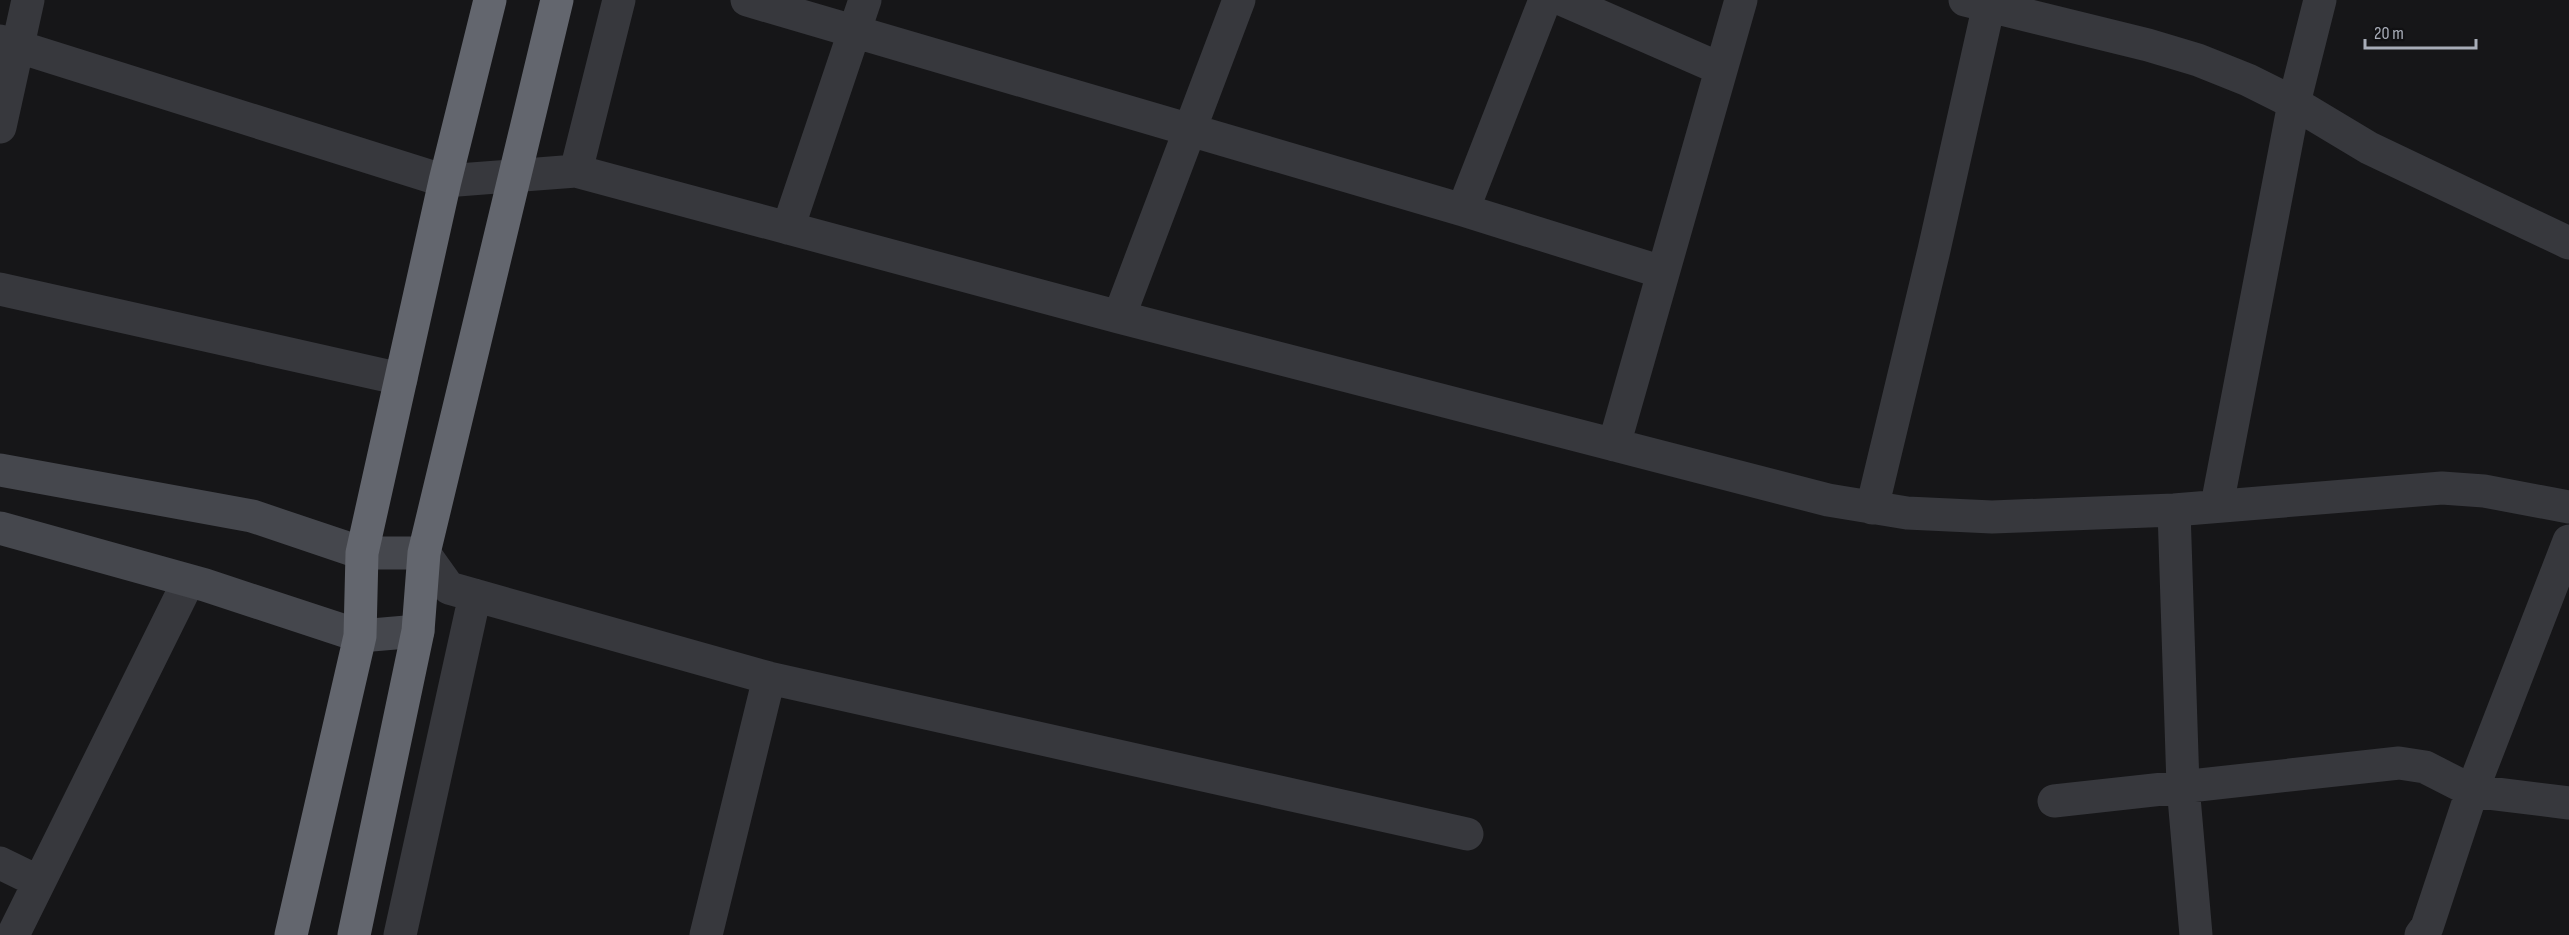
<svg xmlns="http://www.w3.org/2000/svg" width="2569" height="935" font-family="'Sofia Sans Condensed',sans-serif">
<rect width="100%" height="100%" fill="#161618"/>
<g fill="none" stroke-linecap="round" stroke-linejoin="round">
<path stroke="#37383d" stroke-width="33" d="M747,0L1463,210L1662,272
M1563,0L1721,69
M1965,0L2148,45L2198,60L2248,80L2294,103L2369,148L2569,243
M0,41L445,181L576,171L1119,317L1828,500L1907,513L1992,517L2174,510L2442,488L2484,491L2569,507
M0,127L28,0
M576,171L619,0
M1463,210L1545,0
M788,228L865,0
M0,289L401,379
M1119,317L1239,0
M1614,445L1741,0
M2217,505L2294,103L2320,0
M1872,508L1934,250L1990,0
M2174,510L2183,786L2196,935
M424,553L449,588L769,678L1467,834
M2054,801L2399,763L2425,767L2472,791L2569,803
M0,863L37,881
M13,935L188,582
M400,935L475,595
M706,935L769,678
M2421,935L2427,927L2472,791L2569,541"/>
<path stroke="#45474d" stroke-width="33" d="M0,470L252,516L362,553H424
M0,528L205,585L360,636L418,631"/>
<path stroke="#63666e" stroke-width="33" d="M291,935L360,636L362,553L445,181L490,0
M354,935L418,631L424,553L557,0"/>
</g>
<path d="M2365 39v9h111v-9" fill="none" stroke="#a8adb8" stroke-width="3"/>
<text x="2374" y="39" font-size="18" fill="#a8adb8" stroke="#111113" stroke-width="4.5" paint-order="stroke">20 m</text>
</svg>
